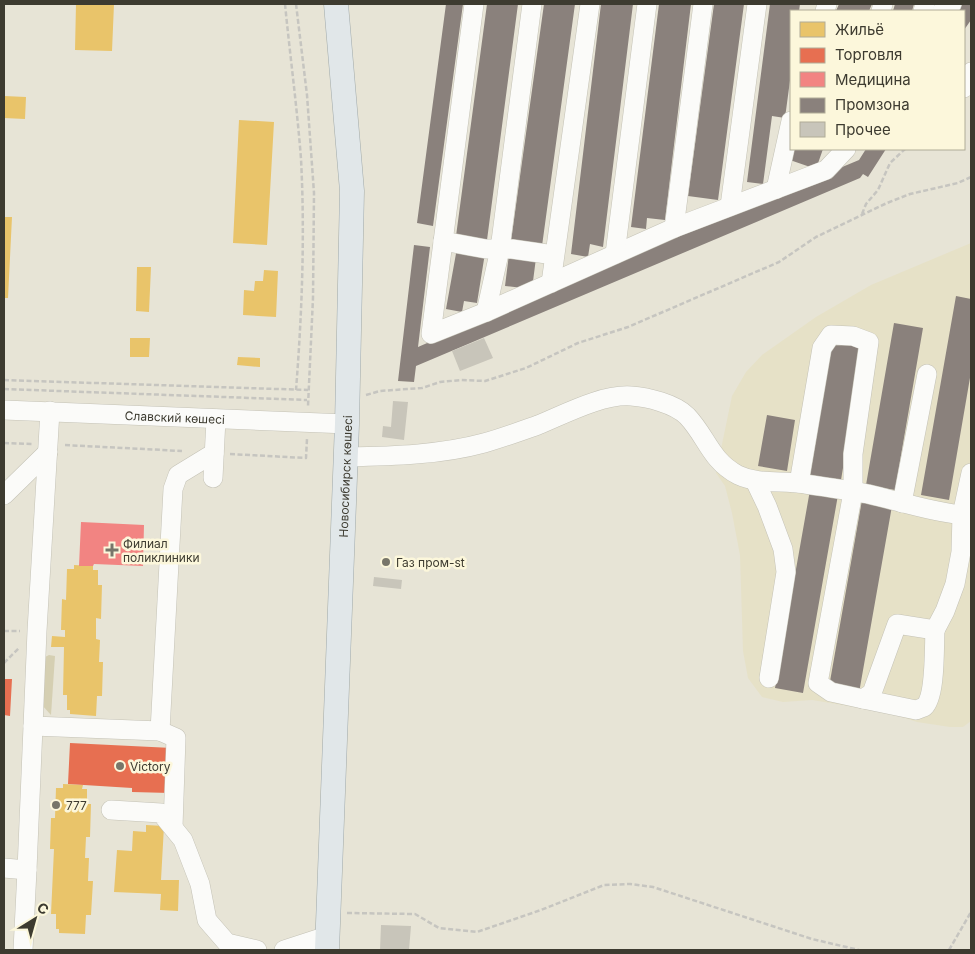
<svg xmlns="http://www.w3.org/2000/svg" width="975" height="954" font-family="Inter,sans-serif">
<rect width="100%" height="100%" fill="#e7e4d6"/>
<path fill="#e6e1c7" d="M971,243V721L963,727H950L917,722L890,713L812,700L783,702L762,697L748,678L743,651L740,555L732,513L725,486L716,473L732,396L746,372L762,355L816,317L871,285Z"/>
<path fill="#d5cfb2" d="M49,655L55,656L51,715L41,704L45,657Z"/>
<path fill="#e9c46a" d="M76,4H114L112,51L75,50Z
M4,96L26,97L25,119L4,118Z
M239,120L274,122L267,245L233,243Z
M4,217H12L8,298H4Z
M137,267H151L149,312L136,311Z
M264,270L278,271L276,317L243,315L244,290L254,291L255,281H263Z
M130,338H150L149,357H130Z
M238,357L260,358V367L237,365Z
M74,565L93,566V570H98V585H102L101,619L96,618V639L100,640L99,662H103L102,696H97L96,716L70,714V710H67V695H63L64,647H51L52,636L65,637V630H61L62,599L66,600L67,569H74Z
M63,784L83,785L82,789H87V804H91L90,837H86L85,858H89L88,881H93L91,915H86L85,934L59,933V929H56V914H51L54,849H50L51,818H55L56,788H63Z
M146,825L164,826L161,880H179L178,911L160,910L161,894L114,892L117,850L132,851L133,831L146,832Z"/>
<path fill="#e76f51" d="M4,679H12L10,716L4,715Z
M70,743L172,748L170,793L132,792V788L68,784Z"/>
<path fill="#f28482" d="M81,522L144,525L143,566L94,564L93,566H79Z"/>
<path fill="#8a817c" d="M446,4H463L433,226L417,223Z
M487,4H518L487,240L456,236Z
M544,4H575L542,246L511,241Z
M601,4H633L603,247L590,244L588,257L571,254Z
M659,4H691L665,220L647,218L646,229L631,227Z
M714,4H744L718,200L688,196Z
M770,4H800L799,11H791V73L785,118L772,116L763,184L747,182Z
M839,4H872L869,11H836Z
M895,4H914L912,11H893Z
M961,4H971V20L964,30V11H955Z
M791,149H823L816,169L787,159Z
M866,149H886L868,177L863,174L860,178L416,366L414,382L398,381L414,245L430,247L418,347L590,272L859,160Z
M457,248L485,253L477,303L464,301L462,312L446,309Z
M509,254L536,258L532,289L505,286Z
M956,296L971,299V372L949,500L921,495Z
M894,323L923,328L895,490L866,485Z
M832,342L863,347L841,480L810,475Z
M767,415L795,420L787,471L758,466Z
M810,490L838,495L803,693L775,688Z
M862,500L892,506L859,693L829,687Z"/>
<path fill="#c8c5ba" d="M484,338L493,358L460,371L452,351Z
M393,401L408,402L404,440L382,437L383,426L391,427Z
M374,577L402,580L401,589L373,586Z
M381,925L411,926L409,950H380Z"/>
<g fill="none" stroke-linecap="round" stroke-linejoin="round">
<g stroke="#c4c2b6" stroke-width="20">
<g id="minor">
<path d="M474,4L431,334L486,312L674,228L826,170L846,149"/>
<path d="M825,11L827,4"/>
<path d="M881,11L883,4"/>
<path d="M923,11L925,4"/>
<path d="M942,11L952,4"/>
<path d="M964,88L971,72"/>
<path d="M776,189L791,121"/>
<path d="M730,206L757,4"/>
<path d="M674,228L703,4"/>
<path d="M443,241L486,249H512L554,255"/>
<path d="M615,254L647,4"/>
<path d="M551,283L590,4"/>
<path d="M486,312L500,249L532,4"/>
<path id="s1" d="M4,410L347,424"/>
<path d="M346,457C392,456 440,455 484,443C502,438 521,431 538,425C565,414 602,394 631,396C648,397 675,404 687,416C707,437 710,460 738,475C759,485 782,480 805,484C826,487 847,490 868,494C902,502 936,513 971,516"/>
<path d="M213,478L216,419"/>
<path d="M755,481L767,506L783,549L786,572L769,678"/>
<path d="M799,483L822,348L831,335L853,336L869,342L853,454V492L818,683L831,692L863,699L872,693L897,624L935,630L945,611L955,584L961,552L962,515L971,473"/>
<path d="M4,495L48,452"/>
<path d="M902,503L927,374"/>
<path d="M863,699L916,710C919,709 921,708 924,707C936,697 934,645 935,630"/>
<path d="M33,726L160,731L173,489L178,475L214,453"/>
<path d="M160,731L176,738L173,827"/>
<path d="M111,810L161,813L183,840L200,884L207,920L227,943L257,950"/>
<path d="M4,868L27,870L37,631L50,411"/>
<path d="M23,950L27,870"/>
<path d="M284,950L327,936"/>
</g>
</g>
<g stroke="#a0a9a9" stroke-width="25">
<g id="major">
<path id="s2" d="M327,950L347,424L352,191L336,4"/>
</g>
</g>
<path stroke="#c6c5c0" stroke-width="2.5" stroke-dasharray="5 2.5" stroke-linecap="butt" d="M285,4C290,55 297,107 301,159C305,235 302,313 296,390
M296,4L307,95L314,193L313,298L308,406
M862,214L866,204L878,190L890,163L905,149
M4,380L308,390
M4,389L307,400
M366,395L380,391L422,388L440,382L461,380L485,381L526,368L578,343L628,327L779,262L816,237L887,203L910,194L958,183L971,177
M4,443L32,444
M65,445L182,451
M230,454L306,458L307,439
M4,631H20
M4,663L19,648
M347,913L415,914L439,928L477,932L541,910L604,885L630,884L653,887L812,939L859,950
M949,950L971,912"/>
<use href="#minor" stroke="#fbfbf9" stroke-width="19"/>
<use href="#major" stroke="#e1e7e9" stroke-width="24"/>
</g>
<g fill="#78766a" stroke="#fcf7db" stroke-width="2">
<path d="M109.5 542.5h5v5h5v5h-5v5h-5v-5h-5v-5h5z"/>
<circle cx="386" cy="562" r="5"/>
<circle cx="120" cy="766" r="5"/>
<circle cx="56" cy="805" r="5"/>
</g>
<g text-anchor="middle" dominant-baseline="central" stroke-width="5" stroke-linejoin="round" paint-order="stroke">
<g font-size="12" fill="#3d3b30" stroke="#fcf7db">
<text stroke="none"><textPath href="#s1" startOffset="171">Славский көшесі</textPath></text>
<text stroke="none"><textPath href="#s2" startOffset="474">Новосибирск көшесі</textPath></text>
</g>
<g font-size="12" fill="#3d3b30" stroke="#fcf7db" text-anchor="start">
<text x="123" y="543">Филиал<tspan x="123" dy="14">поликлиники</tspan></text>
<text x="396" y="562">Газ пром-st</text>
<text x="130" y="766">Victory</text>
<text x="66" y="805">777</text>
</g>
</g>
<rect width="975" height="954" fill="none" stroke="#3d3b30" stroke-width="10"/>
<rect x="790" y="10" width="175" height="140" fill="#fcf7db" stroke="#b0ac97"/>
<rect x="800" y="22" width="25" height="15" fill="#e9c46a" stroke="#b0ac97"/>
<text x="835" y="35" font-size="15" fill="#3d3b30">Жильё</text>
<rect x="800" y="48" width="25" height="15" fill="#e76f51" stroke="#b0ac97"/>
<text x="835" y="60" font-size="15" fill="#3d3b30">Торговля</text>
<rect x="800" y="72" width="25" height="15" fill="#f28482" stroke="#b0ac97"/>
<text x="835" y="85" font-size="15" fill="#3d3b30">Медицина</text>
<rect x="800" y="98" width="25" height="15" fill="#8a817c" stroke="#b0ac97"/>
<text x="835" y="110" font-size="15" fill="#3d3b30">Промзона</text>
<rect x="800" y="122" width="25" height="15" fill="#c8c5ba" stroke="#b0ac97"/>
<text x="835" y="135" font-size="15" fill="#3d3b30">Прочее</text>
<g transform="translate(35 919) rotate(37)" stroke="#fcf7db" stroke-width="4" paint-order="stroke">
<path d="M0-4L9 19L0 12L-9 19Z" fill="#3d3b30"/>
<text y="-8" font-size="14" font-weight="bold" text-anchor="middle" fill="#3d3b30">С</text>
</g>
</svg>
